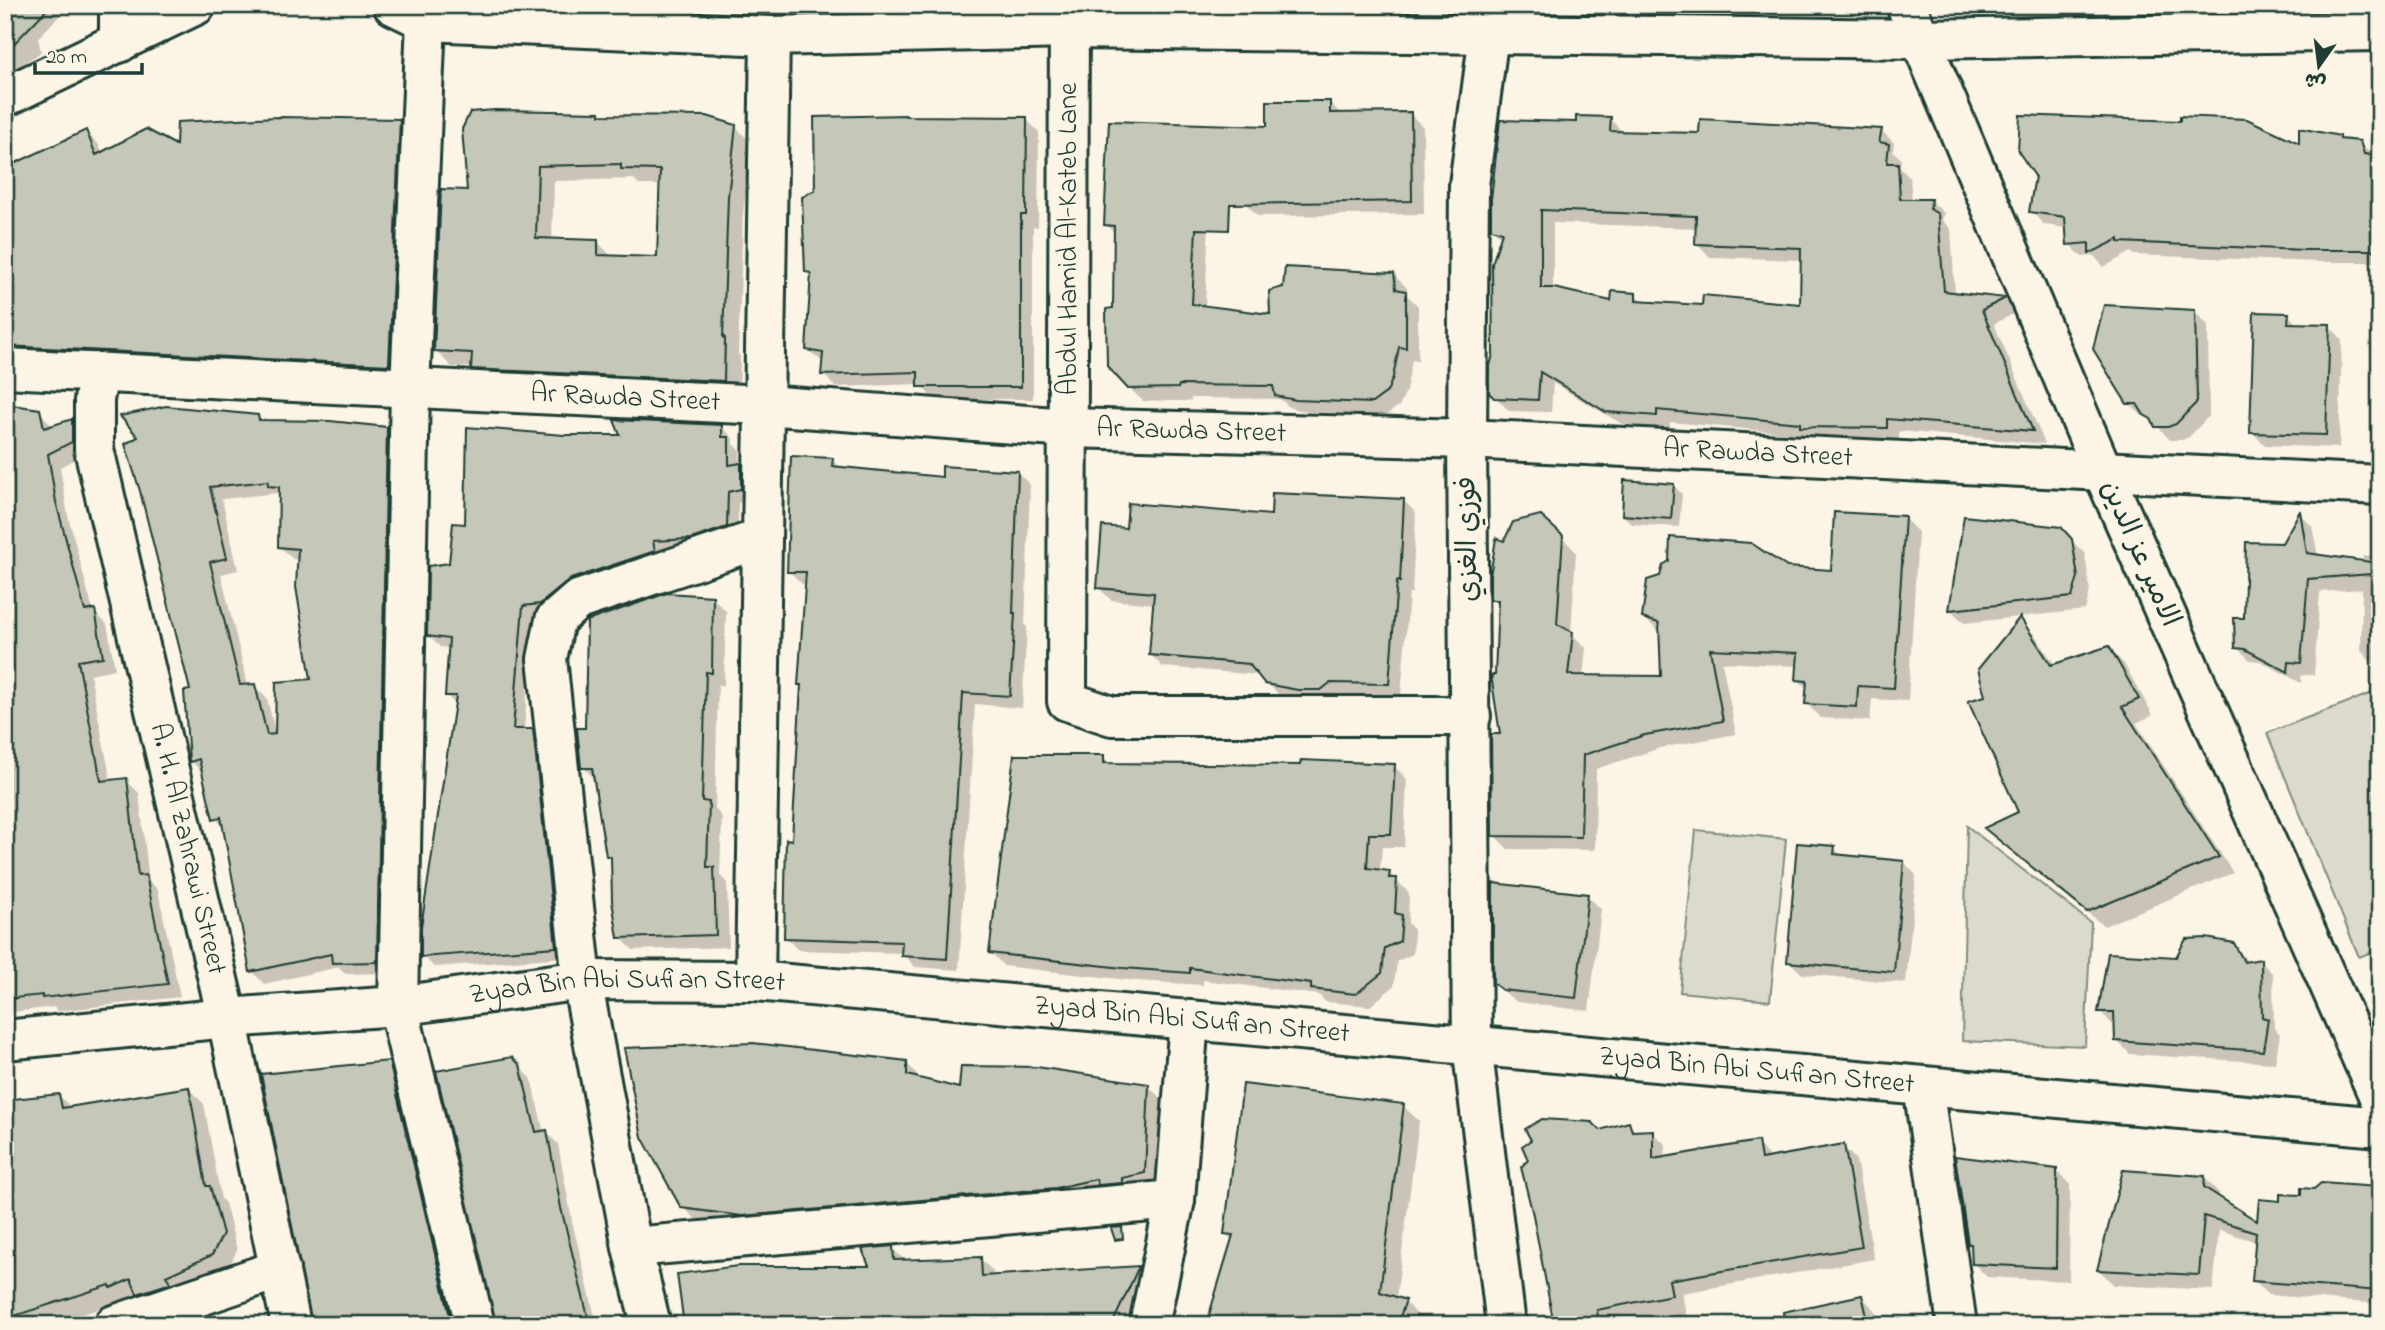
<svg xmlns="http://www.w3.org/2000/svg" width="2385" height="1330" font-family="'Indie Flower','Playpen Sans Arabic',sans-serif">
<rect width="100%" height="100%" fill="#fcf5e5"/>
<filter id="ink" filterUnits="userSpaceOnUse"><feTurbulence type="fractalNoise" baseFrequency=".0143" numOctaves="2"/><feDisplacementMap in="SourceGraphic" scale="14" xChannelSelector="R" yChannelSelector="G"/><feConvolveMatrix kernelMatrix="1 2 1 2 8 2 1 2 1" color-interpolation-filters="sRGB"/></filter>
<g filter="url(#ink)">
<path fill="#dcdacc" stroke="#7e8c80" stroke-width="2" d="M2380,690V949L2359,957L2267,733Z
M1967,826L2091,923L2085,1046L1962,1041Z
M1696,830L1786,839L1770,1001L1680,992Z"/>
<path fill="#0003" fill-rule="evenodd" d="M5,5H63L60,15L38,38L41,52L20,66L16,71L5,76Z
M945,5H983L980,20L957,18Z
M1257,5H1298V13L1264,12Z
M1396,5H1428L1419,11L1399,8Z
M2158,5H2215L2163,10Z
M1330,103L1342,115L1410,114L1423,127L1424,214L1258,216L1245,203L1269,128Z
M599,113L602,117L735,126L751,143L743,214L738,354L740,356L739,397L489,384L472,367H452L435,350L469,192ZM634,179L639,185H661L659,259L613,258L597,241L552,240L554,181Z
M1026,119L1039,132L1038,227H1033V399H933L920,384L835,387L823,374L824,363L808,350L812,277L806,272L817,191Z
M1610,119L1624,133L1701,135L1881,130L1894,143L1893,151L1901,159L1900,168L1910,178L1912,201L1930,200L1944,213L1942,220L1951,229L1955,294L2005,299L2017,312L1994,324L2045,444L1899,431V440H1815L1810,435L1670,422V429L1622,424L1553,383L1551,412L1509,411L1491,392L1502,238L1492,229L1577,123ZM1553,223L1698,228L1697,243L1710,257L1802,260V306L1704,307L1643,303L1635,295L1612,303L1553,289Z
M399,121L412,134L401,377L5,364V170L86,132L99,145L102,153L178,147Z
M2339,137L2343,141L2359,143L2373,156L2380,158V262H2318L2134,255L2131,252L2104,267L2094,256L2082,257L2069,244L2068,228L2044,225L2031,211Z
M1209,220L1205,308L1272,316L1393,274L1407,288V295L1418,306V361L1412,360L1406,391L1400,405L1386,415L1310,412L1290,408L1280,399L1191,398V401H1143L1129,388L1114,309L1116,234L1106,225Z
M2195,312L2208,325L2209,416L2189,437L2182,440H2170L2149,417L2142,416L2129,403Z
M2288,315L2298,325L2329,326L2342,339L2339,448L2265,445L2252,432Z
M2380,361V401L2375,396Z
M5,406L39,411L53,427L72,421L84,433V455L60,467L68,516L93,611L107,624L115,669L90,674L111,782L126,780L139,793L149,881L158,890L180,997L57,1011L54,1007L5,1013Z
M257,416L263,422L387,428L399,441L389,973L346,974L339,967L264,984L252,971L225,828L215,818L204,774L191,761L192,692L142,491ZM278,493L281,496L280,547L293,559L299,560L313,680L276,737L267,698L254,686H248L221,574L238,570L222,499Z
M722,427L733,438V443L740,450V464L752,475L751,500L738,503V537L551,615L533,616L524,731L532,730L543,742L567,957L434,967L423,956L456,705L446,695L450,648L440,647L429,636L451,564L467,525L563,437H622Z
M832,459L841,469L944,478L1017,472L1030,485L1025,625L1027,627L1022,708L975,704L959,970L915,967L903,953L798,950L786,938L794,841L802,687L800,684L807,584H802L789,571Z
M1673,485L1682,494L1679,527L1632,524L1623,515Z
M1403,500L1416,513L1412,593H1409L1401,696L1343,695L1334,702L1311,701L1280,696L1260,675L1163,667L1151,655L1155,604L1111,600L1099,588L1127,530L1273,516Z
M2300,514L2312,526L2318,556L2363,563V556L2380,555V665H2374L2361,651L2362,589L2320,592L2314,675H2301V683L2260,661L2250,660L2236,647L2245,620Z
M1904,518L1918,532L1908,701L1872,699L1870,721L1821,718L1807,704L1808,689L1798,680L1799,666L1722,662L1736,734L1660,748L1596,769L1595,850L1508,849L1494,835L1502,736L1496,676L1499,607L1492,600L1505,544L1562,537L1576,552L1571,633L1586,648L1583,677L1663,678L1661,633L1644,618L1786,569L1833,571Z
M1966,518L2060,529L2085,554L2090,591L2085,610L1964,623L1951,610Z
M713,598L726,611L724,685H718L715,809L722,817L720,875L727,882L729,947L633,950L620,937L613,861L607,856L596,780L583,767L586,730Z
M2020,620L2035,635L2055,665L2108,648L2124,664L2153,715L2136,723L2233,873L2104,926L2002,844L1987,829L2020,813L1987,698Z
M1104,757L1111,765L1394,766L1407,779L1404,847H1382L1380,872L1389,873L1409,893L1408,923L1414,930L1413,954L1397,961L1394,986L1370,1006L1326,1002L1319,995L1203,980V985L1137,981L1004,966L991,953Z
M1834,848L1843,857L1904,862L1916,875L1906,983L1802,974L1789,961Z
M1587,896L1601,909L1589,1011L1517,1002L1509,996L1495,983Z
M2233,944L2249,963L2260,961L2273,974L2274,1028L2280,1034L2275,1063L2130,1054L2116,1040V1025H2113L2100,1011L2177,959Z
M511,1059L531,1078L544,1133L546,1132L558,1144L572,1221L597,1325H498Z
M388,1063L400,1074L460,1325H316Z
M907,1063L922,1081L961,1091L1148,1086L1164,1101L1160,1188L699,1223L683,1206Z
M188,1088L204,1104L221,1199L225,1203L237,1250L227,1271L128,1303L125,1300L50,1325H5V1102L59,1096L72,1108Z
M1403,1106L1419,1121L1396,1299L1405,1302L1420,1317L1417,1325H1208L1233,1241L1226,1234Z
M1628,1124L1637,1133L1652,1132L1666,1145L1665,1159L1757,1143L1771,1159L1843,1146L1856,1160L1874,1259L1682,1293L1688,1325H1556L1600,1132Z
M2057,1171L2070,1184L2069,1281L1987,1277L1974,1264L1973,1247L1969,1243Z
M2204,1177L2219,1193V1199L2258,1225L2282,1202L2302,1197L2377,1189L2380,1192V1304L2269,1295L2254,1280L2257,1242L2219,1230L2213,1290L2114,1285L2099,1270Z
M892,1248L906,1261L980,1259L993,1271V1277L1138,1268L1150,1280L1130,1325H686L872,1268Z
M1862,1297L1875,1310L1878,1325H1749V1322Z
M2047,1322L2049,1325H2025Z"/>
<path fill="#c5c7b9" stroke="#1f3d34" stroke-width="2" fill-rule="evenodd" d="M5,5H51L5,53Z
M1267,101H1330V113L1411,112L1412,201L1230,204L1229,230L1196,229L1192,304L1270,314L1269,291L1283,287L1285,267L1394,273L1396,289L1406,291V348L1399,347L1393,377L1387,392L1372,403L1296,400L1275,396L1273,386L1179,385L1178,388L1128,389L1107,366L1106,309L1113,308L1114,226L1104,225L1109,121L1267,126Z
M495,110L600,112V115L707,116L736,125L728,197L723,338H725L724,381L471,369L472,353L434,351L441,189L467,190L462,129L470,112ZM621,164V169L660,170L657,257L598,255V240L536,238L538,166Z
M906,115V116L1027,117L1026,215H1021V387H918V372L821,375L823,353L806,350L811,273L805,272L802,197L815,190L814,117Z
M2020,115L2180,121V116L2247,119L2299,143V128L2340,136V139L2360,141L2364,154L2380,156V250H2304L2119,242V239L2089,254V243L2067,245L2065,217L2029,212L2035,176L2018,151Z
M1576,116L1611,117L1610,131L1699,133L1700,119L1882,129L1879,142L1889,144L1887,163H1898L1900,199H1931L1930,209L1938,214L1944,291L2006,298L1982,310L2033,431L1887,419V428L1800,427V423L1657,410V416L1606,412L1540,372L1538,400L1494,398L1489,393V370L1493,354L1492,264L1502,232L1491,229V199L1500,120L1576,122ZM1541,210L1696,216L1695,244L1801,248L1800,304L1703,295L1702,305L1636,301V293L1612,291L1611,301L1554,288H1541Z
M278,117L400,119L389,365L5,346V168L86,130L96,155L146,129L176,145L177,122Z
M2104,305L2195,310L2197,402L2176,424L2168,427H2155L2151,419L2144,415L2137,404H2127L2093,349Z
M2254,312L2289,313L2288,323L2330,324L2326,435L2250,433Z
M5,404L40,409L44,428L72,419V442L48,454L56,502L85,611L95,609L103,657L78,661L101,781L127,778L138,876L146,875L168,984L42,998V995L5,999Z
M166,406L258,415L259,420L330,421L387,427L377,962L332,963L331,954L250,972L221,817L213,819L199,759L190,762L189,760L184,691L190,690L140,491L125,444L138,437L120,416ZM268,481V486L279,487L278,547L298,549L296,587L311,679L276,682L275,734L267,735L255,684L240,685L210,562L227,558L210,487Z
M614,420L722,425V437H729V465L741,463V489L728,492L727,527L691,539L653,541L655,551L571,579L540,604L523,606L513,729H533L556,947L421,957V927L456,696H445L449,639L427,636L428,566L449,563L453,523L465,524L467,427L564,435H620Z
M791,456L833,458L832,466L942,477V466L1018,471L1013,613H1015L1010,696L963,693L947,959L901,956L902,942L784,938L786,839L792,840L801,685H798L806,572H787Z
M1624,480L1674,484L1671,519L1622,515Z
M1272,493L1404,499L1400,582L1397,581L1389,684L1330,683L1321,690H1298L1265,684L1249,664L1149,655L1154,593L1097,588L1102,526L1126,528L1128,503L1271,515Z
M2300,511L2307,553L2371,562V574L2308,579L2301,663L2289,662L2288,672L2245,649L2235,648L2234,618H2244L2246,542L2282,543Z
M1834,512L1905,516L1894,688L1858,686L1857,707L1805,704L1807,681L1796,680L1798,653L1710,649L1723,721L1645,735L1583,755L1581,837L1492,836L1491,734H1500L1491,675H1495L1498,600H1490V576L1496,538L1504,541L1513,522L1540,515L1563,536L1557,624L1573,632L1568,675L1661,676L1659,623L1642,618L1647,580L1660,576L1663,565L1669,561L1670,537L1751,543L1787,567L1831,570Z
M1964,516L2061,527L2072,539L2078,577L2072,597L1949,610Z
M667,593L713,596L712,673L706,672L702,801L709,802L707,867H714L716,935L618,938L612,901L611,857L606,856L592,768H581L577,728H585L587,621Z
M2020,617L2051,665L2109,646L2139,699L2122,707L2219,857L2087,912L1984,828L2018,812L1968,701L1985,696L1978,669Z
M1014,755H1104V763L1300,765L1301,760L1395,764L1391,834H1369L1367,868L1390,871L1389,878H1397L1395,913L1402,915L1400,941L1385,948L1382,973L1356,994L1311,989V984L1190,968V973L1123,968L989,953Z
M1797,843L1835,846L1834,854L1904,861L1894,972L1787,962Z
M1493,883L1588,894L1576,998L1502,990L1493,983Z
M2206,938L2234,943L2244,962L2261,959L2262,1017L2268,1019L2263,1051L2115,1041L2114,1012H2098L2108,953L2176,957L2186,939Z
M753,1043L907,1061V1075L959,1088L961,1066L1037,1067L1149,1084L1145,1173L1122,1178V1183L1098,1185L1096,1179L1056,1188L742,1216L681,1208L642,1137L624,1048Z
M512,1057L520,1065L536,1132L547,1130L561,1208L590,1325H496L436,1071Z
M389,1061L452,1325H312L261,1074Z
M1243,1084L1404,1104L1380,1292L1406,1300L1397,1325H1206L1233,1235L1224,1234Z
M189,1087L206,1186H210L223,1234L212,1255L166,1276L171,1283L137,1294L131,1279L111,1288L110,1285L5,1319V1100L59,1094L62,1108Z
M1542,1119L1592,1122L1600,1130L1629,1122L1632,1131L1653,1130V1159L1758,1141L1761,1159L1844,1144L1862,1247L1669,1280L1672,1295L1597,1310L1599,1325H1554L1533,1215L1521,1167L1528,1160L1522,1146L1531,1140L1525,1129Z
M1955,1156L2057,1169L2056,1268L1972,1264L1971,1244H1968Z
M2123,1170L2205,1176L2204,1187L2257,1221L2259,1199L2280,1201V1194L2301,1195V1188L2314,1189L2321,1183L2378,1187L2376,1208H2380V1291L2252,1281L2256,1232L2204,1216L2199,1275L2097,1270Z
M1122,1227L1123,1239L1115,1240L1111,1228Z
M893,1246L894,1260L981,1257L982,1276L1139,1266L1112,1325H684L677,1274L738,1266H869L862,1249Z
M1862,1295L1869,1325H1785L1783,1312Z"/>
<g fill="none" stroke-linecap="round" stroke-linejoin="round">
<g stroke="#1f3d34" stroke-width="44">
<g id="minor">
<path d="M119,5V43"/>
<path d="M393,5L426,21L770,36L1069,29L1921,39L2380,31"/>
<path d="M1069,5L1067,701L1112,716H1471"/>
<path d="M1906,5L2103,472L2380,1099"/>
<path d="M426,21L410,388L398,1006L475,1325"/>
<path d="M1489,34L1469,185L1467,439L1472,1045L1506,1325"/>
<path id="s1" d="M5,368L764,405L1068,428L1467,439L2380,485"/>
<path id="s2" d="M99,372L94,400V449L227,1018L291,1325"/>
<path d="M755,981L770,36"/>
<path id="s3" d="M5,1040L227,1018L398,1006L582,980L755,981L2380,1127"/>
<path d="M1923,1086L1957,1325"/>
<path d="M632,1247L1175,1200"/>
<path d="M114,1325L280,1269"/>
<path d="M651,1325L632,1247L582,980L547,659L555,620L578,600L762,538"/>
<path d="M1149,1325L1175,1200L1189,1020"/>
</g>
</g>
<g stroke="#1f3d34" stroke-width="44">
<path id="major" d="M5,97L196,5"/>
</g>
<use href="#minor" stroke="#fcf5e5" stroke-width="38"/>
<use href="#major" stroke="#fcf5e5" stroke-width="38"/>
</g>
</g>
<g text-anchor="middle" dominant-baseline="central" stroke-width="6" stroke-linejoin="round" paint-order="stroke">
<g font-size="28" fill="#1f3d34" stroke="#fcf5e5">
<text transform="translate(1069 239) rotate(-90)">Abdul Hamid Al-Kateb Lane</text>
<text stroke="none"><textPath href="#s1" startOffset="621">Ar Rawda Street</textPath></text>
<text stroke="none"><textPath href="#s1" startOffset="1188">Ar Rawda Street</textPath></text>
<text stroke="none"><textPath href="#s1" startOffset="1755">Ar Rawda Street</textPath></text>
<text transform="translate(1469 539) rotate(-91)">فوزي الغزي</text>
<text transform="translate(2139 554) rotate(66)">الامير عز الدين</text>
<text stroke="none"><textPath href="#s2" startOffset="488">A. H. Al Zahrawi Street</textPath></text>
<text stroke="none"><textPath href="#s3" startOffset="625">Zyad Bin Abi Sufian Street</textPath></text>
<text stroke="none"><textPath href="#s3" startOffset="1192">Zyad Bin Abi Sufian Street</textPath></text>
<text stroke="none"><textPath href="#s3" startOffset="1759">Zyad Bin Abi Sufian Street</textPath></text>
</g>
</g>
<rect width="2385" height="1330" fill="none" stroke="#fcf5e5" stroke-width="28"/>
<rect x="14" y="14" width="2357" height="1302" fill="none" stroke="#1f3d34" stroke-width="2.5" filter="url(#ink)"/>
<g transform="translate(2319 66) rotate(194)" stroke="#fcf5e5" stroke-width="5" paint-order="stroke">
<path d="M0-5L12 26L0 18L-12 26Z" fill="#1f3d34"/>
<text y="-10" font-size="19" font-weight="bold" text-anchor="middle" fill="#1f3d34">ش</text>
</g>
<path d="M35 63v10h107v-10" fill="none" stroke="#1f3d34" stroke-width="3.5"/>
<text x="46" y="63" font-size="21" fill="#1f3d34" stroke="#fcf5e5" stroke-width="5" paint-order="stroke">20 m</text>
</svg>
